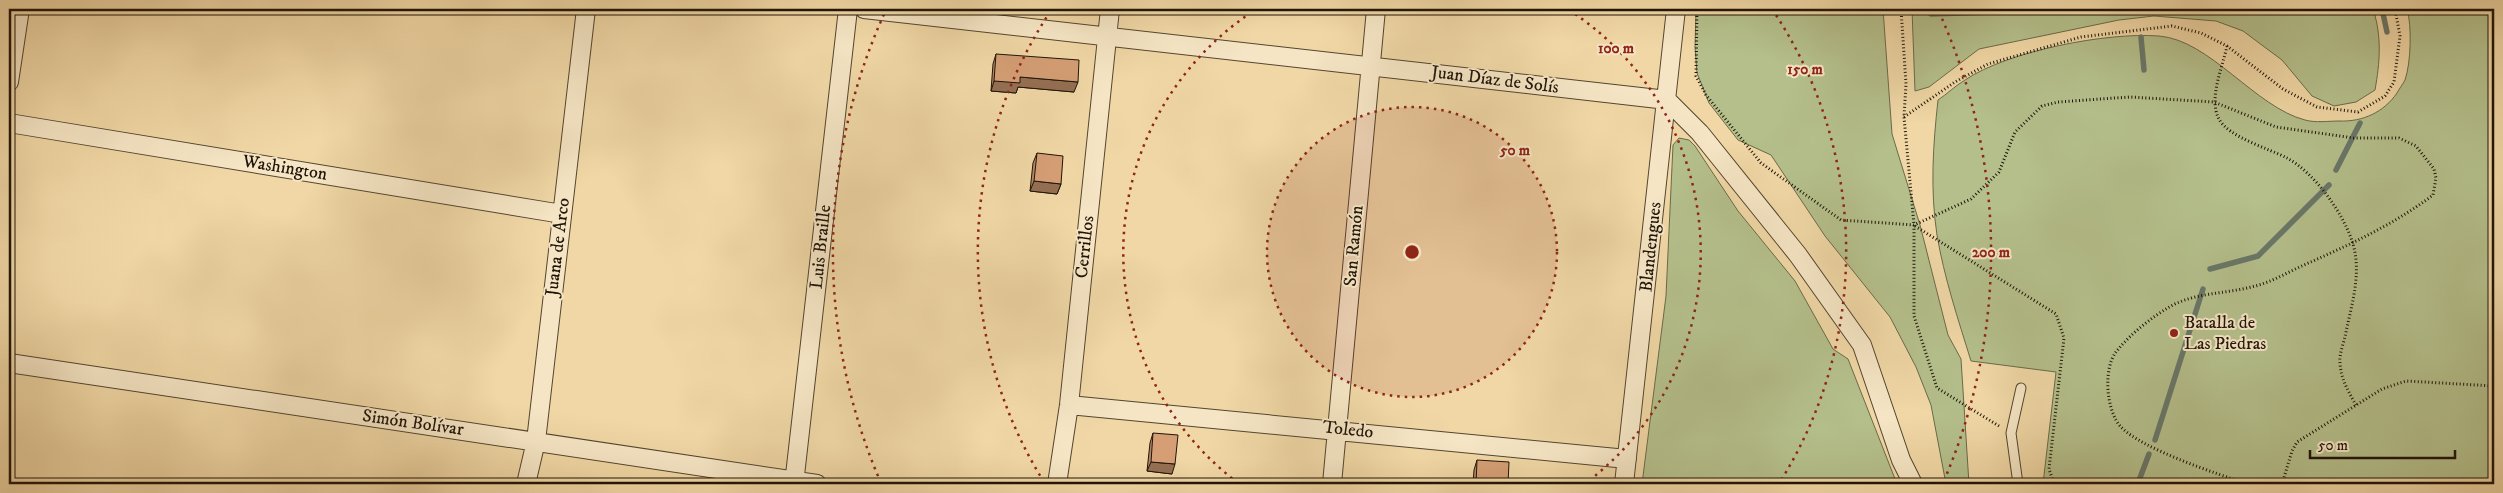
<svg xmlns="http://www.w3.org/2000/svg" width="2503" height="493" font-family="'IM FELL DW Pica',serif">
<rect width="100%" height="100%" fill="#f0d7a5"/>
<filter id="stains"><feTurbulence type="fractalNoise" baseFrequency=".004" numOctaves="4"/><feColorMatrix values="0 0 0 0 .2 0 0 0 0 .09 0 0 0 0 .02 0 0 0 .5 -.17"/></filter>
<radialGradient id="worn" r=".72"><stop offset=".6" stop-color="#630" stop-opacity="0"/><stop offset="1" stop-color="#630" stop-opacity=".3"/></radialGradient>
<path fill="#b4bf8b" stroke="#6a6a4a" d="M1696,9H1883L1892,134L1920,225L1948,335L1961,359L1969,484H1946L1931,405L1916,367L1890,317L1825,236L1771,155L1738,140L1709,103L1697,73L1695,47Z
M1912,9H2373C2382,36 2380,62 2375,90L2356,102L2334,106L2312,96L2282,60L2243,31L2216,21L2154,16L2119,20L1979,49L1929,87L1915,91Z
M2407,9H2494V484H2043L2056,372L1971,361C1958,319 1944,277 1937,235C1930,190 1933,145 1938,100C1947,94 1955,86 1965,80C2008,51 2107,32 2159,36C2210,40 2255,107 2305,120C2315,123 2329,121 2339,121C2363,122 2384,112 2397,93C2399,89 2403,84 2405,80C2411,63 2412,25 2407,9Z
M1679,138L1689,140L1695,146L1738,211L1795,281L1833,349L1848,359L1897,484H1642L1666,296L1673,145Z"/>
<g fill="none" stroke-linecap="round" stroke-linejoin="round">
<path stroke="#697769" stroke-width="5.5" d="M1928,9L1931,14L2085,9
M2382,9L2387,32
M2141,37L2144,70
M2336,170L2360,123
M2210,269L2258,256L2329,185
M2155,440L2203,289
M2138,483L2149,454"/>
<g stroke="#534530" stroke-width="11">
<path id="lane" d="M2018,484L2011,433L2021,388"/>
</g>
<g stroke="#534530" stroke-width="20">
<path id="street" d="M864,9L1667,100L1700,133L1798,255L1862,345L1901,460L1913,484
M9,82L20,9
M9,123L562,214
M9,363L817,484
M1069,405L1627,459
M526,484L536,441L586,9
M794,484L848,9
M1057,484L1069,405L1110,9
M1332,484L1376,9
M1624,484L1676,9"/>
</g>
<path stroke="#1f1409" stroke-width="3" stroke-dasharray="1 2.5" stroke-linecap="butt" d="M1697,9L1696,76L1706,95L1761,163L1841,220L1914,225L1971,199L1999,172L2015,132L2042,106L2058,102L2130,97L2214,102L2276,127L2354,138H2399L2416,146L2434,169L2436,178L2433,195C2393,225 2349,245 2304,265C2288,272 2272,282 2255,286C2227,294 2197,292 2171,306C2152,317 2130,334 2116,352C2103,369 2106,411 2121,427C2142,449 2217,474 2248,484
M1901,9L1906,84L1904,117L1914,225V316L1937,388L1999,426
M2227,46C2223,66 2208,99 2219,119C2228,137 2270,149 2287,158C2315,173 2344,214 2353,244C2362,275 2351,306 2345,337C2343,345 2339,355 2340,363C2341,379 2348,391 2356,405
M1904,117L1955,82L1988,64L2081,37L2172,26L2201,33L2227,46L2283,89L2317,107L2358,112L2385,96L2394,82L2400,36L2395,9
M1915,226L2056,314L2064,338L2049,469L2054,484
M2108,484L2109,482L2117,484
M2282,484L2292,451L2297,442L2382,389L2406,381L2494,386"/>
<use href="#lane" stroke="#f5e5c4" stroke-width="9"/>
<use href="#street" stroke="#f5e5c4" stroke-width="18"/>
</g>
<path fill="#b78865" stroke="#1f1409" d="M996,54L1074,92L1018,87L1016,93L991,91L993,64Z
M1037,153L1061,184L1057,194L1030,191L1033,163Z
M1153,433L1172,474L1147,471L1150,443Z
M1477,460L1508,484H1473L1474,470Z"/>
<path fill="#956f52" stroke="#1f1409" d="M1020,77L1078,82L1074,92L1018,87L1016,93L991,91L994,81Z
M1034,181L1061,184L1057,194L1030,191Z
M1151,462L1175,464L1172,474L1147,471Z"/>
<path fill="#d59e75" stroke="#1f1409" d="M996,54L1079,60L1078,82L1020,77V83L994,81Z
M1037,153L1063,156L1061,184L1034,181Z
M1153,433L1178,435L1175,464L1151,462Z
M1477,460L1509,462L1508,484H1476Z"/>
<circle cx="1412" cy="252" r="145" fill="#8f2418" fill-opacity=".12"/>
<g fill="none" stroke="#8f2418" stroke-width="2.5" stroke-dasharray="2.5 5">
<circle cx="1412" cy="252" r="145"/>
<path d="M1238 483A289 289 0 0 1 1255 10M1569 10A289 289 0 0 1 1586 483"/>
<path d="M1044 482A434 434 0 0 1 1052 9M1772 9A434 434 0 0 1 1780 482"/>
<path d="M881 483A579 579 0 0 1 885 12M1939 12A579 579 0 0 1 1943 483"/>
</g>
<circle fill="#8f2418" stroke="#f5e5c4" stroke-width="2" cx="2174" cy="333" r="5"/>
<g text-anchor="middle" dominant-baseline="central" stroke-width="4" stroke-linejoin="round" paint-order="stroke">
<g font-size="18" fill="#1f1409" stroke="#f5e5c4">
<text transform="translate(1495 80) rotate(7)">Juan Díaz de Solís</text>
<text transform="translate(285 168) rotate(9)">Washington</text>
<text transform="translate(1354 246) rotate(-85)">San Ramón</text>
<text transform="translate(558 247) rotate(-83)">Juana de Arco</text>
<text transform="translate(821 247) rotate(-84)">Luis Braille</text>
<text transform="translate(1085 247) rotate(-84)">Cerrillos</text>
<text transform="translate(1651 247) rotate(-84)">Blandengues</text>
<text transform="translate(413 423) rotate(8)">Simón Bolívar</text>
<text transform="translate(1348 430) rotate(6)">Toledo</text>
</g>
<g font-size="18" fill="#1f1409" stroke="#f5e5c4" text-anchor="start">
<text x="2184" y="323">Batalla de<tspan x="2184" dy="21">Las Piedras</tspan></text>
</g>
</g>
<circle cx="1412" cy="252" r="8" fill="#8f2418" stroke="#f5e5c4" stroke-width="2.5"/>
<g font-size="15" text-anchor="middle" font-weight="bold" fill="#8f2418" stroke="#f5e5c4" stroke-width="4" stroke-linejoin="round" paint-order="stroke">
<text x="1616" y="53">100 m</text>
<text x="1805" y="74">150 m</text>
<text x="1515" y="155">50 m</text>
<text x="1991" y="257">200 m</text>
</g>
<rect width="2503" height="493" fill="none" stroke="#f0d7a5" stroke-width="30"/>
<rect x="10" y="10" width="2483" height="473" fill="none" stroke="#1f1409" stroke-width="2.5"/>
<rect x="15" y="15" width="2473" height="463" fill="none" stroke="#1f1409"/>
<path d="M2310 450v8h145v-8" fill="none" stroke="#1f1409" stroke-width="2.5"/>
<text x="2318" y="450" font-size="15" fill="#1f1409" stroke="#f5e5c4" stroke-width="4" paint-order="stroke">50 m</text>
<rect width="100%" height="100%" filter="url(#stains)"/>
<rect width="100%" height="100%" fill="url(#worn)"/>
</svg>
